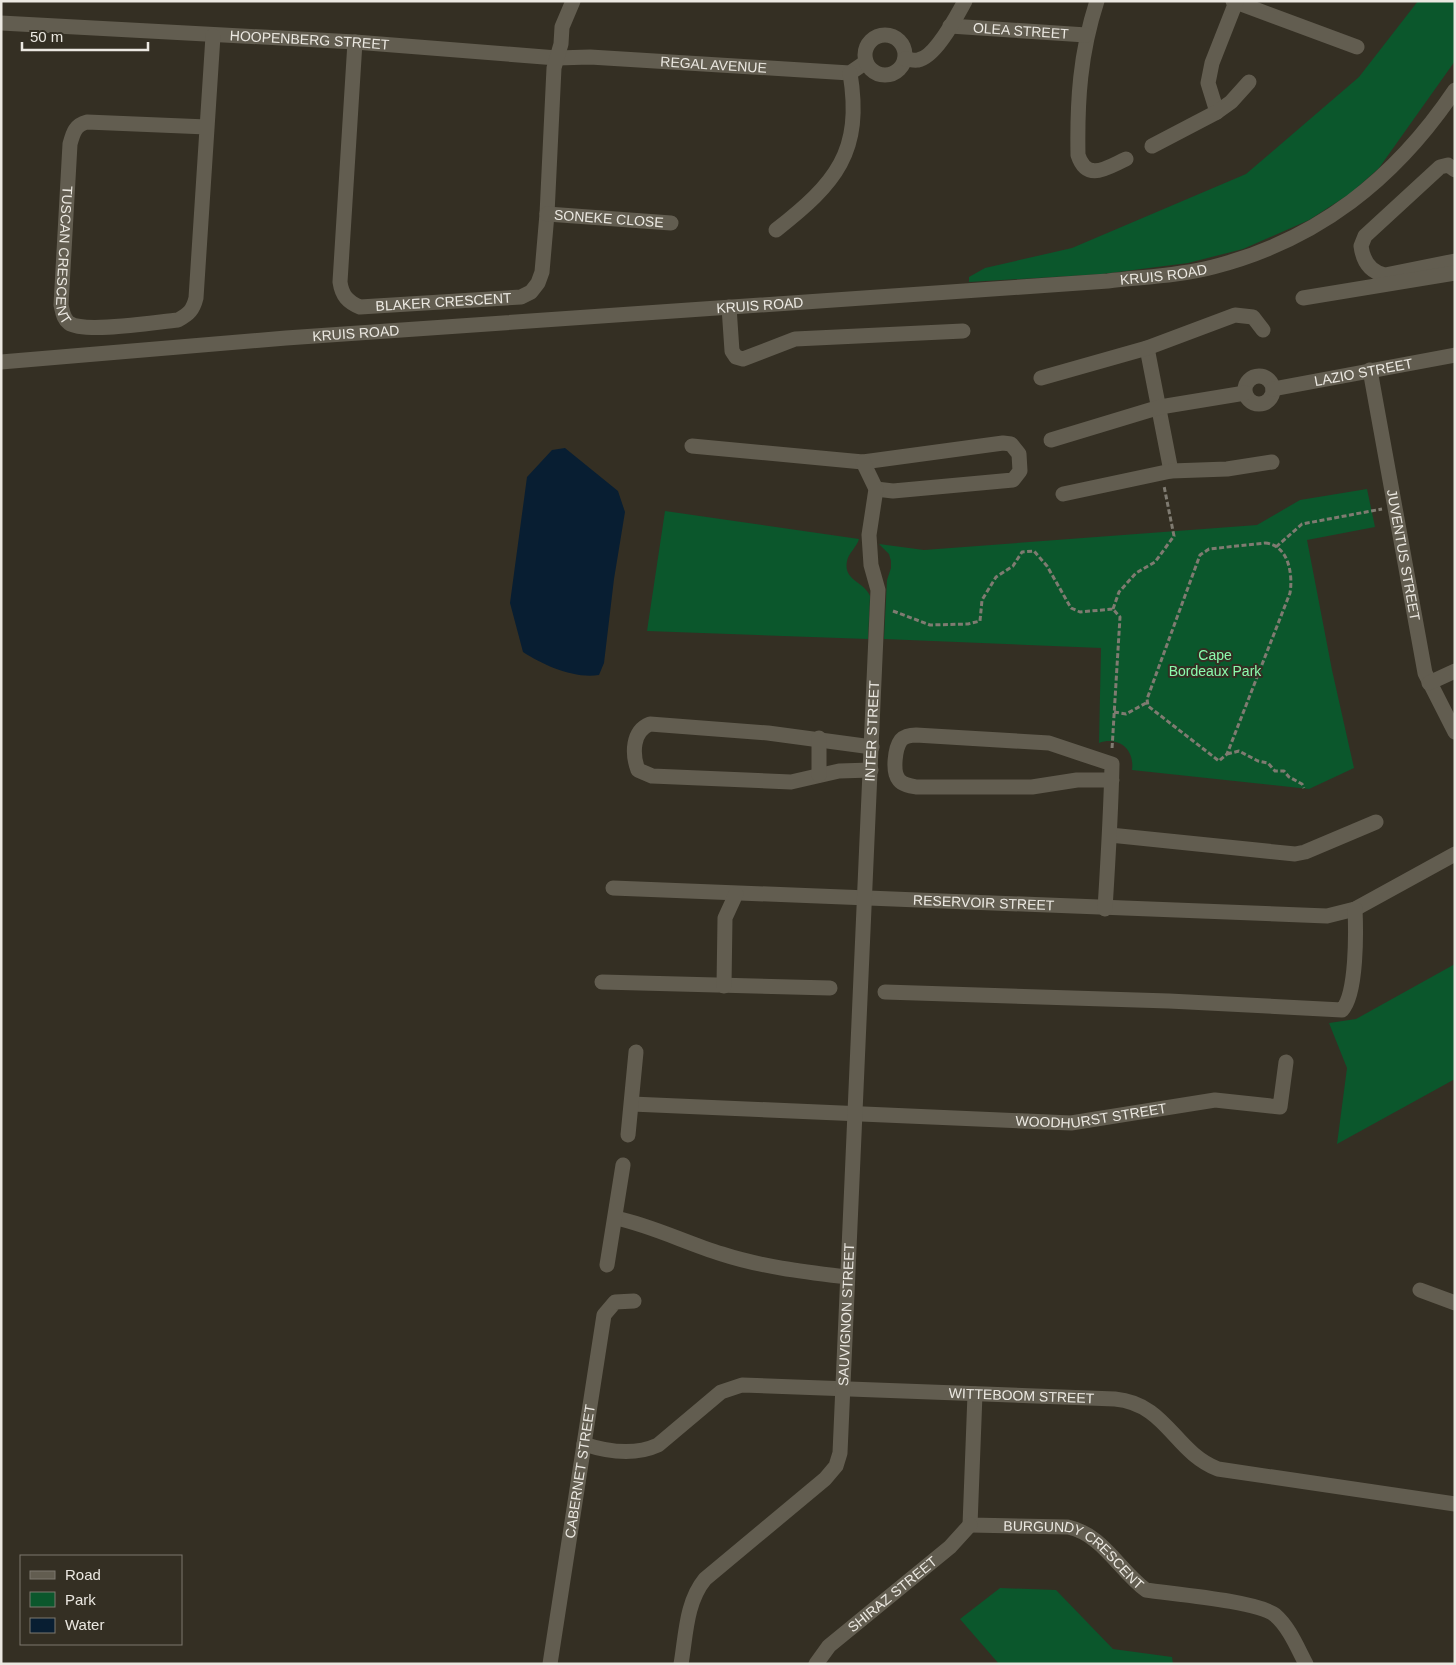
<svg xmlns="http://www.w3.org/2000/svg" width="1456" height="1665" font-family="Arial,sans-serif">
<rect width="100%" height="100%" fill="#342f23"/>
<path fill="#0b572c" d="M1418,1H1455V61L1379,168L1351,193L1309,220L1243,249L1188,263L1102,274L969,282V277L985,268L1072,248L1246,174L1359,77Z
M1367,489L1375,527L1307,540L1332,670L1354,768L1309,789L1132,770C1135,749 1118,736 1099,743L1101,648L884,639L887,580L891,568V561L889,554L879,544L924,550L1257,525L1300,500Z
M665,511L859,539C857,547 849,552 847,561C843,581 864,581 870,596L868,639L647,631Z
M1455,964V1079L1337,1144L1347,1068L1329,1023L1356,1019Z
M1000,1588L1056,1590L1113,1649L1172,1657L1173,1664H999L960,1619Z"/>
<path fill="#081e32" d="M565,448L618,491L625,512L614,579L604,663L599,675C574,679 543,665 523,652L510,603L527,477L552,450Z"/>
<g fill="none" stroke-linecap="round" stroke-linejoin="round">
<path stroke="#7f7b71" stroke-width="3" stroke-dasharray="5 2.5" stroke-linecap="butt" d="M1265,543C1289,545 1293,575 1290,593L1227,754L1219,761L1148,706L1147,699L1200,555L1209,549Z
M1276,547L1302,524L1382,509
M1113,609L1119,592L1136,573L1155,562L1174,536L1164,486
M893,611L930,625L968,624L980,621L982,600L996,577L1013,566L1022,552L1034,551L1047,566L1071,608L1080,612L1113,609L1120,617L1112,749
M1114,712L1126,714L1146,703
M1227,754L1239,751L1258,761L1268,763L1275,771H1284L1289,777L1302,784L1304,788"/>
<g stroke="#625d50" stroke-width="15">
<path d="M1097,1C1080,53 1077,101 1078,155C1087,183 1108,167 1126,159"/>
<path d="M1233,1L1357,47"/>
<path id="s1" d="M1,23L355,42L557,58L590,57L850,73L866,62"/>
<path id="s2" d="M950,26L1086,35"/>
<circle cx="885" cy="55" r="20"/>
<path id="s3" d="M355,42L340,282C342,296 348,302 360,307L521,297L531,292L538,283L542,272L547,214L554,68L561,44L562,27L573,1"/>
<path d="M905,59C909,59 914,61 918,60C936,57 956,17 965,1"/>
<path d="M1217,112L1208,83L1212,63L1236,2"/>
<path id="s4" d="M207,127L87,122C75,125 73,133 70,144L61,305C63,313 63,318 69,323C85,334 156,322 178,320C189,314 193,310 196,298L213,36"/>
<path d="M1152,146L1217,112L1231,102L1249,82"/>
<path d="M1455,170L1448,165L1440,167L1365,236L1361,246C1363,261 1370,272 1385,275L1455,261"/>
<path id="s5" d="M547,214L671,223"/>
<path d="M776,230C836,183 863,152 850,73"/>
<path d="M1303,298L1455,273"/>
<path d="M729,307L732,351L736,357L743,359L795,339L963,331"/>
<path d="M1147,348L1171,471"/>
<path id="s6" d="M1,362L286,338L1108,281C1142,277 1179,276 1213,267C1318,240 1395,179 1455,90"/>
<path id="s7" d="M1370,370L1425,673L1455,732"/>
<circle cx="1259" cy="390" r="14"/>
<path d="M1041,378L1147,348L1235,315L1253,317L1263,330"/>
<path id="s8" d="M1273,389L1455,355"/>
<path d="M1051,440L1160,407L1245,393"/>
<path d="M692,446L863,462L1003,443L1011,444L1019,454L1020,471L1013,480L893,491L876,489"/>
<path d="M1063,494L1171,471L1227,469L1272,462"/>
<path d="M1429,683L1455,671"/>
<path d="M871,770L839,771L791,782L652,776L638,770C632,754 632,731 650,724L768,733L872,747"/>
<path d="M819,775V738"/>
<path d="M1110,835L1295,854L1305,852L1376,822"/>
<path id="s9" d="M613,888L1327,916L1355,909L1455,854"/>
<path d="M1105,909C1108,861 1111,812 1112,764L1049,743L916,735C911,735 905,736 901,740C895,748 892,772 899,780C903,785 911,786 917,787H1032L1077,780H1112"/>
<path d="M602,982L830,988"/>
<path d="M724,986L725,918L736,894"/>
<path d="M885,992L1169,1001L1342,1010C1357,994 1356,931 1355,909"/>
<path id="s10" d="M632,1104L1071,1123L1215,1100L1280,1107L1286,1062"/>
<path d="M628,1135L636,1052"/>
<path d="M616,1218C653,1226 686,1243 722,1254C762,1267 806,1272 847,1277"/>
<path d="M607,1265L623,1165"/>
<path d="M1420,1290L1455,1303"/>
<path id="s11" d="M975,1394L970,1525L1068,1527C1102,1534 1119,1570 1146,1590C1172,1594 1257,1601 1275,1615C1289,1627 1297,1647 1306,1664"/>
<path id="s12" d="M584,1444C608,1452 634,1456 658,1445L721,1392L742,1385L1115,1399C1167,1404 1174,1452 1218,1469L1455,1504"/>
<path id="s13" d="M550,1664L604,1315L615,1302L634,1301"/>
<path id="s14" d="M681,1664C686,1635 686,1602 705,1579L825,1479L836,1466L840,1453L878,590L871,565L869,535L876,489L863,462"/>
<path id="s15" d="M816,1664L829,1646L950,1547L970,1525"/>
</g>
</g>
<g text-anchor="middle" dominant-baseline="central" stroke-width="4" stroke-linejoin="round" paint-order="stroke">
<g font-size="14" fill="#ebe8e1" stroke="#342f23">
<text stroke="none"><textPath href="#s2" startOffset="71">OLEA STREET</textPath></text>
<text stroke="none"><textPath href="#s1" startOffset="309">HOOPENBERG STREET</textPath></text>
<text stroke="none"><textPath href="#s1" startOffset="714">REGAL AVENUE</textPath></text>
<text stroke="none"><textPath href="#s5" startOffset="62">SONEKE CLOSE</textPath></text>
<text stroke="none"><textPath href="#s4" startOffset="261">TUSCAN CRESCENT</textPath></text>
<text stroke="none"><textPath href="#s6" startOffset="1166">KRUIS ROAD</textPath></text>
<text stroke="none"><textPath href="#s3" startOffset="358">BLAKER CRESCENT</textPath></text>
<text stroke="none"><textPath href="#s6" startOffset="761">KRUIS ROAD</textPath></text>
<text stroke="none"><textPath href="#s6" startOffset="356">KRUIS ROAD</textPath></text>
<text stroke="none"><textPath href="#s8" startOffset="92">LAZIO STREET</textPath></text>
<text stroke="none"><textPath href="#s7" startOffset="188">JUVENTUS STREET</textPath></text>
<text stroke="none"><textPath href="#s14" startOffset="999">INTER STREET</textPath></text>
<text stroke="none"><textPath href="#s9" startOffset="371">RESERVOIR STREET</textPath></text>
<text stroke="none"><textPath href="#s10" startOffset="460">WOODHURST STREET</textPath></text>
<text stroke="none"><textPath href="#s14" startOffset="415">SAUVIGNON STREET</textPath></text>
<text stroke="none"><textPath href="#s12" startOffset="460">WITTEBOOM STREET</textPath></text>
<text stroke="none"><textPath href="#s13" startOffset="195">CABERNET STREET</textPath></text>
<text stroke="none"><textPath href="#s11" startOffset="245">BURGUNDY CRESCENT</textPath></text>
<text stroke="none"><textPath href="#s15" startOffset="104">SHIRAZ STREET</textPath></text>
</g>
<g font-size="14" fill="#8cfbad" stroke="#342f23">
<text x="1215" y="655">Cape<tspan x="1215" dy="16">Bordeaux Park</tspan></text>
</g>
</g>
<rect width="1456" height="1665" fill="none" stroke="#ebe8e1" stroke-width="5"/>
<rect x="20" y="1555" width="162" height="90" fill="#342f23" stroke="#7d796f"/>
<rect x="30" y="1571" width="25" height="8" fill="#625d50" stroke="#7d796f"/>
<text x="65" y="1580" font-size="15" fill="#ebe8e1">Road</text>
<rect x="30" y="1592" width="25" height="15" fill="#0b572c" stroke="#7d796f"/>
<text x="65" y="1605" font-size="15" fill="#ebe8e1">Park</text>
<rect x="30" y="1618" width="25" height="15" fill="#081e32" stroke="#7d796f"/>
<text x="65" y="1630" font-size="15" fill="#ebe8e1">Water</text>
<path d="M22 42v8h126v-8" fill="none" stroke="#ebe8e1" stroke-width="2.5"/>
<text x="30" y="42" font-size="15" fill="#ebe8e1" stroke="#342f23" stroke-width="4" paint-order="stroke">50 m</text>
</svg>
